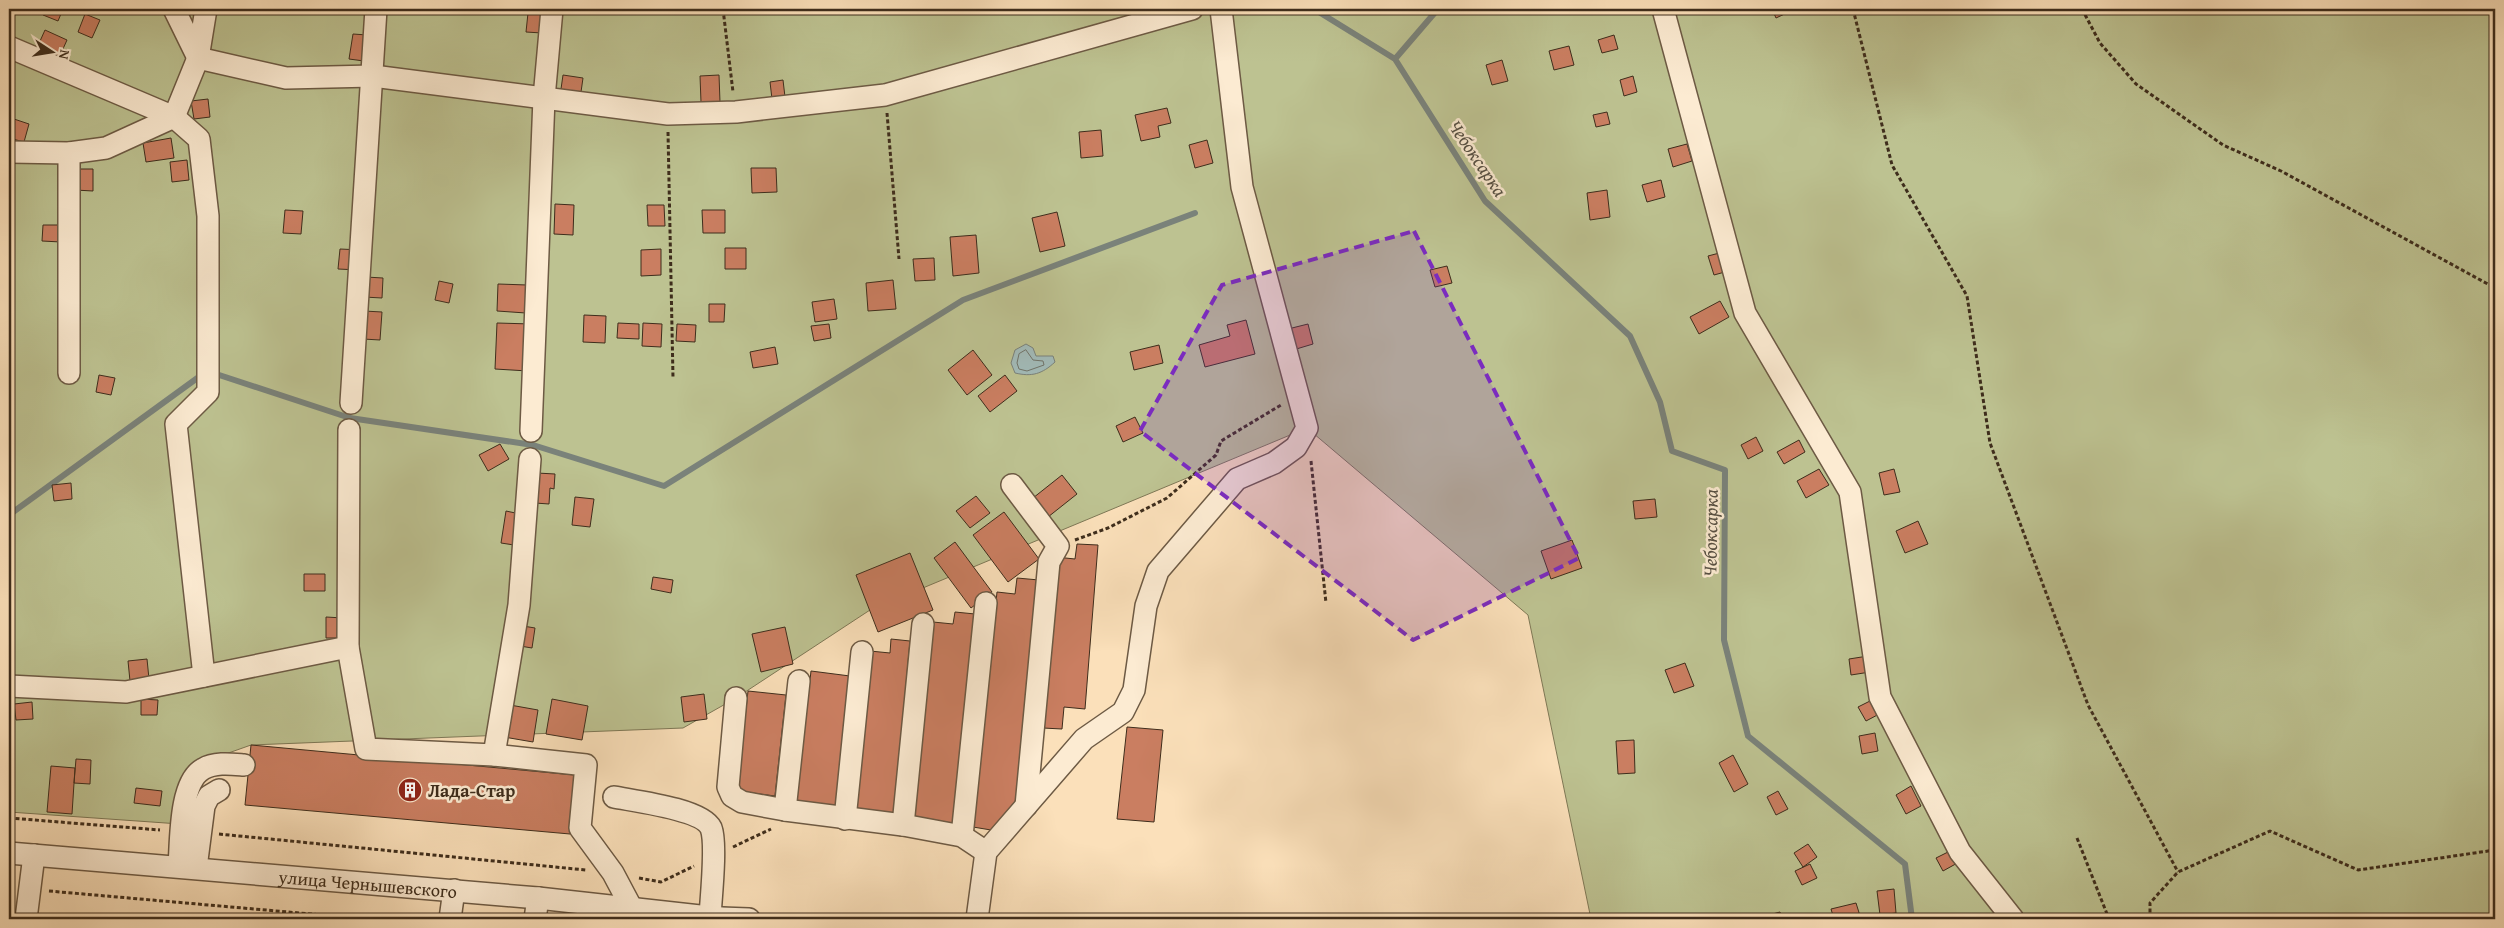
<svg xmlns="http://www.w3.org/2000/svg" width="2504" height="928" font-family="'Gentium Book Plus',serif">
<rect width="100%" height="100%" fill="#fbe0ba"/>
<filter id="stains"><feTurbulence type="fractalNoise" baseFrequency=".004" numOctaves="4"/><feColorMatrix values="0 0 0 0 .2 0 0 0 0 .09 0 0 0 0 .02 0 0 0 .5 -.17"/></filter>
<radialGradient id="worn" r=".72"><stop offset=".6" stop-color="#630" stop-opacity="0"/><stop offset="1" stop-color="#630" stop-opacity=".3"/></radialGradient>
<path fill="#bdc291" stroke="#7e7856" d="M9,9H2495V919H1591L1528,615L1307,428L870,610L736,698L683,728L251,745L189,767L180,824L9,812Z"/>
<path fill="#a2bbb9" stroke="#7a827a" d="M1026,344L1033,348L1036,356H1053L1055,362C1042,374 1032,377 1015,373L1011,363L1015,350Z"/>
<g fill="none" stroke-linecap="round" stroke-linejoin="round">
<path stroke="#70746a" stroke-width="1" d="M1026,350L1033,360L1043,361L1044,365L1027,371L1019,369L1017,363L1019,354Z"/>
<path stroke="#7a827a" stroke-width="6" d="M1314,9L1395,59
M1438,9L1395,59L1485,201L1630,336L1660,402L1672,451L1725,470L1724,640L1748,736L1905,864L1912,919
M9,515L207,371L350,418L533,445L664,486L963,300L1195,213"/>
</g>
<path fill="#ca7e61" stroke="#3e2d1c" d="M45,9H63L58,21L43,15Z
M1004,9H1026L1025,14Z
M1772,9H1790L1791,11L1776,18Z
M528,13L543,14L542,33L526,32Z
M85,14L100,20L92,38L78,32Z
M45,30L67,40L58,60L36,50Z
M353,34L367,35L364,61L349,59Z
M1614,35L1618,49L1602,53L1598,40Z
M1569,46L1574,65L1554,70L1549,51Z
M1502,60L1508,81L1492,85L1486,65Z
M563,75L583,78L580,99L560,96Z
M719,75L720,102H701L700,76Z
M1633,76L1637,92L1624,96L1620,80Z
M783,80L785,97L772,99L770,82Z
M208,99L210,117L194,119L191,101Z
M1167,108L1171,123L1158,126L1160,137L1141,141L1135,115Z
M1607,112L1610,124L1596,127L1593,115Z
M14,119L29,124L24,142L9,138Z
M1101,130L1103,156L1081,158L1079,132Z
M171,138L174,158L146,162L143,143Z
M1207,140L1213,163L1195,168L1189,145Z
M1687,144L1692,161L1673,167L1668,149Z
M187,160L189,180L172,182L170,162Z
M751,168H776L777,192L752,193Z
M75,169H93V191L75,190Z
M1661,180L1665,197L1647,202L1642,185Z
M1607,190L1610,217L1590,220L1587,193Z
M555,204L574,205L573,235L554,234Z
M647,205H664L665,226H648Z
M285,210L303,211L301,234L283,233Z
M702,210H725V233H703Z
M1057,212L1065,246L1040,252L1032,218Z
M43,225H61V242L42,241Z
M976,235L979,273L953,276L950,237Z
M725,248H746V269H725Z
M340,249L361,250L359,270L338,269Z
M661,249V275L641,276V250Z
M1727,251L1732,270L1714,275L1708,256Z
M934,258L935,280L915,281L913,259Z
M1447,266L1452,283L1435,287L1430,270Z
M366,277L383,278L382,298L364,297Z
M893,280L896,309L868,311L866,283Z
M439,281L453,284L449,303L435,300Z
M498,284L527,285L526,313L497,311Z
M834,299L837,319L815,322L812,302Z
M1720,301L1729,317L1699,334L1690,317Z
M709,304H725L724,322H709Z
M364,311L382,312L380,340L363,339Z
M584,315L606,316L605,343L583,342Z
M1246,320L1255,354L1205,367L1199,345L1230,336L1227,325Z
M497,323L531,324L528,371L495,369Z
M618,323L639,324V339L617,338Z
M643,323L662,324L661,347L642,346Z
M677,324L696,325L695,342L676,341Z
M829,324L831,338L814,341L811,326Z
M1308,324L1313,344L1293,350L1288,329Z
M1159,345L1163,363L1134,370L1130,352Z
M775,347L778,364L753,368L750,352Z
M973,350L992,375L967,395L948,370Z
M99,375L115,378L111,395L96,392Z
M1005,375L1017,391L990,412L978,396Z
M1135,417L1143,433L1123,442L1116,426Z
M1756,437L1763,451L1748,459L1741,445Z
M1799,440L1805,452L1784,464L1777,452Z
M500,444L509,459L488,471L479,455Z
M1819,469L1829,485L1806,498L1797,481Z
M1894,469L1900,492L1884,495L1879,473Z
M537,473L555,474L554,489L550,488L549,504L535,503Z
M1062,475L1077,494L1048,517L1033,498Z
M71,483L72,499L54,501L52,485Z
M976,496L990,513L970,528L956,511Z
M575,497L594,499L590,527L572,525Z
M1655,499L1657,517L1635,519L1633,501Z
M506,511L520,514L514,545L501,543Z
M1004,512L1039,559L1008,582L973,535Z
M1918,521L1928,544L1905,553L1896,531Z
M1572,540L1582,568L1551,579L1541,551Z
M955,542L992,592L971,608L934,558Z
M1077,544L1098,545L1085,709L1064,707L1062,729L1043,728L1056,557L1075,559Z
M910,553L933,610L878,632L856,575Z
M304,574H325V591H304Z
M653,577L673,580L671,593L651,589Z
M1017,578L1039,580L1019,806L997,831L973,827L997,592L1015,594Z
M955,612L975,614L953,823L912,819L933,622L953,624Z
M326,617L343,618V638H326Z
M523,626L535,628L532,648L520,646Z
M785,627L793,664L761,672L752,634Z
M891,639L910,641L894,815L855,811L870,651L890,653Z
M1868,656L1870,672L1851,675L1849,659Z
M147,659L149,679L130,681L128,661Z
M1685,663L1694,686L1674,693L1665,670Z
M811,671L850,676L835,809L796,804Z
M748,691L786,695L775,796L737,791Z
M704,694L707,719L684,722L681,697Z
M1876,698L1883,712L1866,721L1858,707Z
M141,699L158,700L157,715H141Z
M552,699L588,706L582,740L546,734Z
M32,702L33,719L16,720L14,704Z
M510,705L538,710L533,742L504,737Z
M1127,727L1163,730L1154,822L1117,819Z
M1875,733L1878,751L1862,754L1859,736Z
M1634,740L1635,773L1618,774L1616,741Z
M251,745L575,775L570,834L245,805Z
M1733,755L1748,784L1734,792L1719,763Z
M76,759L91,760L90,784L74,783Z
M51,766L75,768L72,814L47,812Z
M1911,786L1921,806L1906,814L1896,795Z
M136,788L162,791L160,806L134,803Z
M1778,791L1788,809L1776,815L1767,797Z
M1808,844L1817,857L1803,867L1794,853Z
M1954,849L1961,861L1943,871L1936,858Z
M1810,864L1817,878L1802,885L1795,871Z
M1894,889L1896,913L1880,915L1877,891Z
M1856,903L1861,919H1834L1831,909Z
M1780,912L1782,919H1757V918Z"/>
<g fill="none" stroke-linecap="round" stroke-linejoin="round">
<g stroke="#6d5a44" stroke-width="24">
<g id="minor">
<path d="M174,9L198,58L286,78L373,76L668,114L736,112L885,95L1192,9"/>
<path d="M1663,9L1745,313L1850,492L1880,697L1960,852L2013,919"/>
<path d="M9,47L174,117L199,139L208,216V392L176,424L204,676"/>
<path d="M9,152L69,153L106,148L174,117L198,58L206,9"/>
<path d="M69,153V373"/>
<path d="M351,403L376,9"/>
<path d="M349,430L348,647L366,749L494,755L586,765L580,828L613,873L631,907"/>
<path d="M531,431L544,98L552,9"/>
<path d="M1012,485L1058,546L1049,562L1026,806"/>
<path d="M9,686L126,692L348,647"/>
<path d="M736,698L728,787L732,796L742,802L785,810L903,825L962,836L986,852"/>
<path d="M494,755L519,605L530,459"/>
<path d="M614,797C634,801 702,809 711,828C717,843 711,898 710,916"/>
<path d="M785,810L799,681"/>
<path d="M845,819L862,652"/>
<path d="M903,825L923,624"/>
<path d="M962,836L986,603"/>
<path id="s1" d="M9,853L538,898L727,919"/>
<path d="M179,866C181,842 179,782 203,769C215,762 231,764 244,765"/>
<path d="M196,868L204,806L209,796L219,790"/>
<path d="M721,918L749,919"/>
<path d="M26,919L34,855"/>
<path d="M450,919L454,890"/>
<path d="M535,919L538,898"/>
<path d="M977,919L986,852L1084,739L1123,712L1134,690L1146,606L1158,571L1237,479L1274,463L1296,447L1307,428L1242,187L1221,9"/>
</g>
</g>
<path stroke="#3e2d1c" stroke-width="3" stroke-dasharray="4 2.5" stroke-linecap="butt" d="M723,9L733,92
M1853,9L1892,165L1967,296L1990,443L2088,705L2178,872
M2082,9L2100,43L2136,84L2223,145L2281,171L2495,288
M887,113L899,259
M668,132L673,378
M1311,461L1326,603
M1075,540L1108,528L1167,498L1216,455L1221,441L1281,405
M9,818L160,830
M219,834L586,870
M2077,838L2109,919
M733,847L771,829
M639,878L661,882L694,866
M49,891L368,919
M2150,919V903L2178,872L2270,831L2358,870L2495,850"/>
<use href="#minor" stroke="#fcebd2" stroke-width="21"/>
</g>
<path fill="#7b2cbf" fill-opacity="0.2" stroke="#7b2cbf" stroke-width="4" stroke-dasharray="10 6" stroke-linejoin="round" d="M1414,231L1579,558L1413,640L1140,431L1222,285Z"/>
<defs>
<g id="building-disc" transform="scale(1.25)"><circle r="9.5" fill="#8f2418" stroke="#fcebd2"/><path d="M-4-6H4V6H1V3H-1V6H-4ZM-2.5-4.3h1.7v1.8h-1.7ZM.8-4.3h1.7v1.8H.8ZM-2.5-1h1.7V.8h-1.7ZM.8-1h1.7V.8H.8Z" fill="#fff"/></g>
</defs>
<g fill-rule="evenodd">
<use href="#building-disc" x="410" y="790"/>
</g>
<g text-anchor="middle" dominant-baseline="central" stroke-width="5" stroke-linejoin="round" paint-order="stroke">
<g font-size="18" font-weight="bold" fill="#3e2d1c" stroke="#fcebd2" text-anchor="start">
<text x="428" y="790">Лада-Стар</text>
</g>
<g font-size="18" fill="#3e2d1c" stroke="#fcebd2">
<text stroke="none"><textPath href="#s1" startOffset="360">улица Чернышевского</textPath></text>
</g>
<g font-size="19" font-style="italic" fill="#575043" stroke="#fcebd2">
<text transform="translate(1478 158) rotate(56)">Чебоксарка</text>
<text transform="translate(1710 533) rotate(-89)">Чебоксарка</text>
</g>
</g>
<rect width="2504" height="928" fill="none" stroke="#fbe0ba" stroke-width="30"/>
<rect x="10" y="10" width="2484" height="908" fill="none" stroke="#3e2d1c" stroke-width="2.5"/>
<rect x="15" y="15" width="2474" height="898" fill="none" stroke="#3e2d1c"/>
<g transform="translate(52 52) rotate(102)" stroke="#fcebd2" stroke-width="4" paint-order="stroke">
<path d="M0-4L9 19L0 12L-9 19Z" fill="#3e2d1c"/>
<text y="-8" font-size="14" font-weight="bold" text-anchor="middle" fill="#3e2d1c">N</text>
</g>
<rect width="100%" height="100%" filter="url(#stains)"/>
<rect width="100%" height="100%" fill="url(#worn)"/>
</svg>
